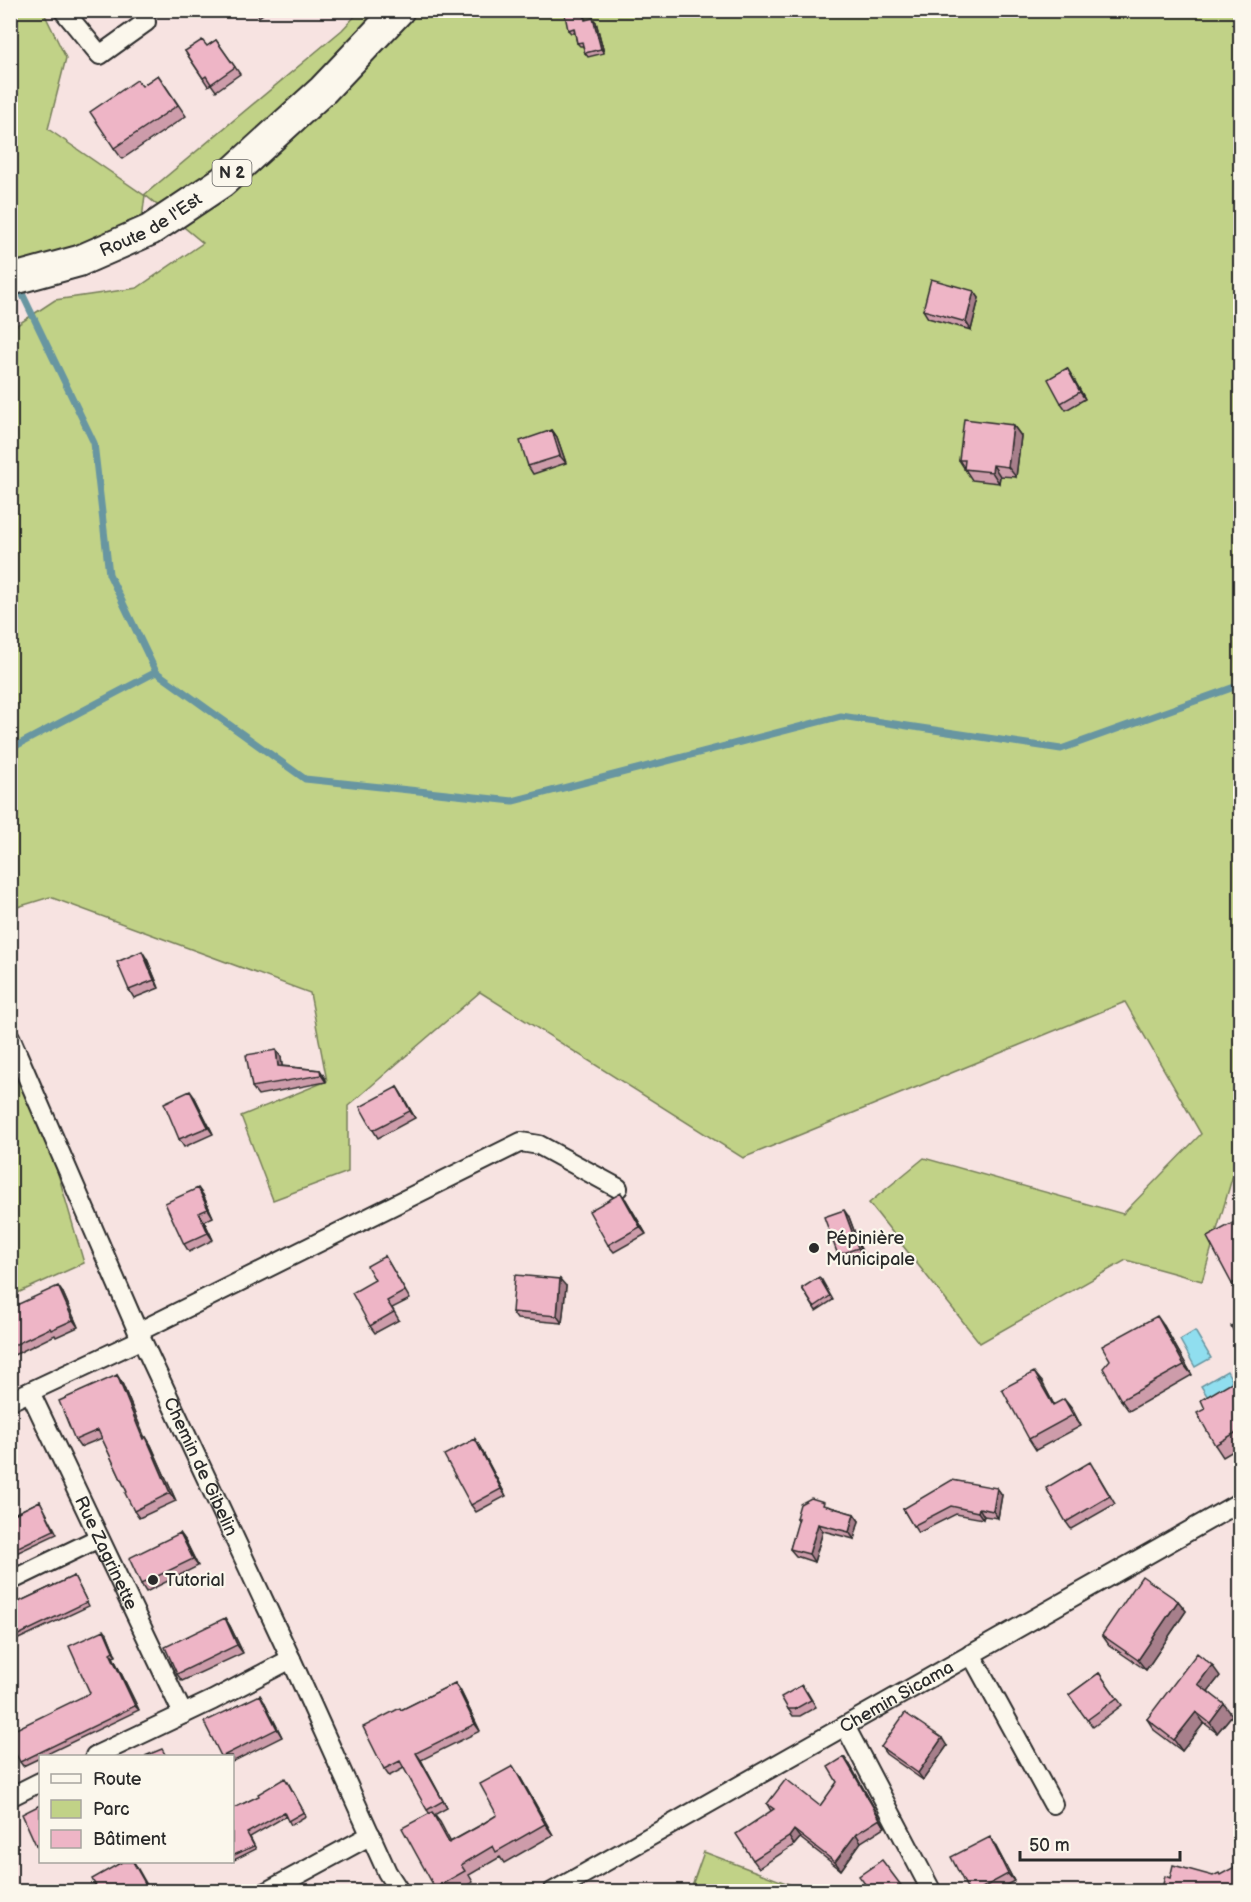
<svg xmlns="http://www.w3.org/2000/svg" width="1251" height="1902" font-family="'Balsamiq Sans',sans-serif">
<rect width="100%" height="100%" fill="#f7e3e1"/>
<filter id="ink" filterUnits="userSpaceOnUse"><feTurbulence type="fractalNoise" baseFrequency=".0167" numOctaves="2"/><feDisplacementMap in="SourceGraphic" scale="12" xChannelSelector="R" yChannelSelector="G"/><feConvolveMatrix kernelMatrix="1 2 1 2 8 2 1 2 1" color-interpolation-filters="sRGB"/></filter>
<g filter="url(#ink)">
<path fill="#c1d287" stroke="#767e59" stroke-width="1.5" d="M11,11H43L66,58L48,129L144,195L342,30L360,11H1240V1151L1202,1281L1126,1260L980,1343L869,1203L924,1158L1123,1214L1201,1134L1125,1002L743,1158L480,992L348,1106V1172L273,1200L241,1116L327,1081L310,993L50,897L11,909V329L55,300L137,288L203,243L145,195L141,227L58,260L11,264Z
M10,1009L84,1263L11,1296H10Z
M704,1852L807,1891H690Z"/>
<path fill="#90deef" stroke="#6896a1" stroke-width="1.5" d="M1195,1331L1211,1358L1195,1367L1180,1340Z
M1227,1371L1234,1384L1209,1399L1201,1386Z"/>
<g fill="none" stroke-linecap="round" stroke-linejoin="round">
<path stroke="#6896a1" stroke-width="7" d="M18,285L94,443L109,574L156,672L305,779L513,801L841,716L1061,749L1240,685
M10,749L156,672"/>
<g stroke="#2b2b2b" stroke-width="22">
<g id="street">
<path d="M63,10L100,55L146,22"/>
<path id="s1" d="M10,1037L138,1332L291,1659L387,1872L400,1892"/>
<path d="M138,1332L521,1142L539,1145L618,1188"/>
<path id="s2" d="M30,1392L183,1714"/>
<path d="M10,1401L142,1339"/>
<path d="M10,1581L99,1538"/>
<path d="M971,1654L1053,1804"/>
<path d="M845,1726L932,1892"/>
<path d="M95,1756L213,1700L291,1659"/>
<path d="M10,1797L40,1782"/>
<path d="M266,1892L371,1835"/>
<path id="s3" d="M552,1892L1240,1502"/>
</g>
</g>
<g stroke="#2b2b2b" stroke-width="34">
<g id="primary">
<path id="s4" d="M10,280L79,261L150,230L222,182L323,90L399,10"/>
</g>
</g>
<use href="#street" stroke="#fbf7ec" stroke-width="18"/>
<use href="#primary" stroke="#fbf7ec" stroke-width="30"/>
</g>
<path fill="#cd9caa" stroke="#2b2b2b" stroke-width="1.5" d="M254,10H268L259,17Z
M584,10L586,20L596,22L604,53L588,57L585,53L583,46H580L577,43L575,33H571L568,30Z
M216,40L240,74L216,91L211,84L208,86L185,51L207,46Z
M158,75L186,116L122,159L114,148L142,86Z
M974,291L979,298L971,330L928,318L923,310Z
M1072,376L1085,399L1066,410L1061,403Z
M1013,425L1021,436L1016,477L1000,476L999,483L972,480L959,460Z
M552,430L557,437L566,463L533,474L528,466Z
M147,959L159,988L134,998L129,990Z
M281,1057L282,1066L320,1070L325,1078L326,1082L258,1095L252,1087Z
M397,1087L402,1095L415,1118L378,1138L373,1130Z
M195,1098L213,1134L184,1147L179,1139Z
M203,1195L213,1217L204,1221L213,1240L189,1252L184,1244Z
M626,1200L646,1234L614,1252L608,1245Z
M849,1217L863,1255L843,1262L838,1255Z
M1240,1219V1296L1232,1284Z
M385,1256L410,1299L392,1308L399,1320L375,1333L370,1326L375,1280Z
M822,1280L833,1300L816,1311L802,1288Z
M566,1286L562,1323L517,1319L512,1312Z
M63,1293L78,1327L56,1337L55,1335L10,1357V1308Z
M1164,1326L1192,1375L1129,1411L1121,1400Z
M117,1375L122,1383L145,1438L146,1437L151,1445L176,1501L139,1518L134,1511L127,1492L102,1438L80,1447L75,1440Z
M1240,1377V1447L1223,1457L1215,1445L1205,1409Z
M1042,1382L1054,1405L1072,1409L1081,1426L1036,1450L1029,1439Z
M475,1439L480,1447L506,1496L476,1512L471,1505Z
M1095,1470L1115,1504L1071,1529L1066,1522Z
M997,1488L1002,1495L998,1518L984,1516L983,1519L956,1514L918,1533L903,1509Z
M40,1501L57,1534L10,1556V1516Z
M827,1506L854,1514L859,1521L854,1539L823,1531L814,1562L796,1556L790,1549L799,1521L796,1518Z
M180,1533L185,1540L198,1566L146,1592L141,1584Z
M74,1576L89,1606L10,1643V1606Z
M1178,1601L1186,1611L1146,1670L1109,1645L1102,1635Z
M225,1618L230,1626L243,1653L182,1681L177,1674Z
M107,1634L116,1656L113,1657L139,1710L43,1756H40V1758L23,1766L20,1762L90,1693Z
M1099,1673L1122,1705L1093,1727L1069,1695Z
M1220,1676L1208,1691L1232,1715L1217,1733L1204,1723L1182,1751L1154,1730L1147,1719Z
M455,1683L460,1690L480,1731L421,1760L447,1808L434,1815L450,1842L481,1825L497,1815L520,1777L553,1835L504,1863L500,1857L469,1875L473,1882L456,1892H437L435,1888L429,1813L404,1768L389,1776L384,1769L401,1710Z
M807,1692L816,1707L800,1716H793L788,1709Z
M265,1703L282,1737L232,1762V1756H221Z
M947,1746L923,1780L886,1754L881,1747Z
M850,1765L885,1827L861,1842L841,1870L800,1838L794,1845L759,1868L753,1860L771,1811L767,1804L820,1806Z
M288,1782L306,1816L291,1825L286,1816L250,1837L256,1849L232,1861V1809Z
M40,1805V1847L39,1848L36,1845Z
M995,1845L1014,1881L994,1892H969Z"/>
<path fill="#a77f8b" stroke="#2b2b2b" stroke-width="1.5" d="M593,18L596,22L604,53L601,49Z
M974,291L979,298L971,330L966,322Z
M1067,368L1072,376L1085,399L1080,392Z
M1013,425L1021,436L1016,477L1008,467Z
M552,430L557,437L566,463L560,456Z
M993,465L1000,476L999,483L992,472Z
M142,951L147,959L159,988L154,980Z
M276,1050L281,1057L283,1073L278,1066Z
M320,1070L325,1078L326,1082L321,1075Z
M397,1087L402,1095L415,1118L410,1111Z
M190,1091L195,1098L213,1134L208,1127Z
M198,1188L203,1195L213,1217L208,1209Z
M621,1193L626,1200L646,1234L640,1227Z
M844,1210L849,1217L863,1255L858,1248Z
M199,1213L204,1221L213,1240L208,1233Z
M560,1279L566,1286L562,1323L557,1316Z
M58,1286L63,1293L78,1327L73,1320Z
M1157,1316L1164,1326L1192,1375L1184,1365Z
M1034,1372L1042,1382L1060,1416L1053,1405Z
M117,1375L122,1383L148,1446L143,1439Z
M1064,1399L1072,1409L1081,1426L1073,1415Z
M146,1437L151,1445L176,1501L170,1493Z
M475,1439L480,1447L506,1496L501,1489Z
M997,1488L1002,1495L998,1518L993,1511Z
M979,1508L984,1516L983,1519L978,1512Z
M854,1514L859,1521L854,1539L849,1532Z
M818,1524L823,1531L814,1562L809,1554Z
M180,1533L185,1540L198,1566L193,1559Z
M1178,1601L1186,1611L1146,1670L1138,1660Z
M225,1618L230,1626L243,1653L237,1645Z
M104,1630L107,1634L116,1656L113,1651Z
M110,1653L113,1657L139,1710L135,1706Z
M1212,1665L1220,1676L1205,1695L1198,1684Z
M455,1683L460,1690L480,1731L475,1724Z
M260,1695L265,1703L282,1737L277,1729Z
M1224,1704L1232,1715L1217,1733L1210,1723Z
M1196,1712L1204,1723L1182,1751L1174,1740Z
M942,1738L947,1746L923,1780L918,1773Z
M416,1753L421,1760L447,1808L443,1801Z
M844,1757L850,1765L885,1827L880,1819Z
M513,1766L520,1777L553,1835L545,1824Z
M432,1812L440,1822L457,1854L449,1843Z
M794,1830L800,1838L794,1845L789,1837Z
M856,1834L861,1842L841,1870L835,1862Z
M990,1837L995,1845L1014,1881L1008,1874Z
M133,1862H134L151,1892H150Z"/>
<path fill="#eeb5c6" stroke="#2b2b2b" stroke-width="1.5" d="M564,10H583L585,20L593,18L601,49L585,53L582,42L577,43L574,28L568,30Z
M202,40L207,46L216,40L235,67L211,84L206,76L203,78L185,51Z
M158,75L178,105L114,148L90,112L137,80L142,86Z
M931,279L974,291L966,322L923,310Z
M1067,368L1080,392L1061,403L1048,379Z
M964,419L1013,425L1008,467L993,465L992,472L964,469L965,460H959Z
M552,430L560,456L528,466L520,441Z
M142,951L154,980L129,990L117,962Z
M276,1050L278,1066L320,1070L321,1075L252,1087L246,1055Z
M397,1087L410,1111L373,1130L360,1107Z
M190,1091L208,1127L179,1139L164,1103Z
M198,1188L208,1209L199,1213L208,1233L184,1244L165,1203Z
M621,1193L640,1227L608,1245L589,1211Z
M844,1210L858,1248L838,1255L824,1217Z
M1240,1219V1279L1232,1284L1207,1237Z
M385,1256L405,1291L387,1301L394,1312L370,1326L352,1293L375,1280L367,1266Z
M515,1275L560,1279L557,1316L512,1312Z
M819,1277L830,1296L814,1307L802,1288Z
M58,1286L73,1320L51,1330L50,1328L10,1347V1308Z
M1157,1316L1184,1365L1121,1400L1103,1368L1110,1360L1102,1346Z
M1240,1321V1343L1231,1326Z
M1034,1372L1053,1405L1064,1399L1073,1415L1029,1439L1002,1389Z
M117,1375L143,1439L146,1437L170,1493L134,1511L125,1493L127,1492L98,1430L75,1440L59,1401Z
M1240,1377V1430L1215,1445L1197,1413L1205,1409L1201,1400Z
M475,1439L501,1489L471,1505L444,1455Z
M1090,1462L1110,1496L1066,1522L1046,1488Z
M952,1480L997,1488L993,1511L979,1508L978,1512L951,1506L913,1526L903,1509Z
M811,1498L824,1502L823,1505L854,1514L849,1532L818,1524L809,1554L790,1549L799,1518H796L800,1504Z
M40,1501L54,1530L10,1551V1516Z
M180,1533L193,1559L141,1584L129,1558Z
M74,1576L87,1602L10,1639V1606Z
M1142,1576L1178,1601L1138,1660L1102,1635Z
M225,1618L237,1645L177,1674L165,1647Z
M104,1630L113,1651L110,1653L135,1706L20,1762L10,1743V1732L90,1693L69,1646Z
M1197,1653L1212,1665L1198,1684L1224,1704L1210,1723L1196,1712L1174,1740L1147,1719Z
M1099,1673L1117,1698L1087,1720L1069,1695Z
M455,1683L475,1724L416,1753L443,1801L427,1810L400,1761L384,1769L363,1727L400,1708L401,1710Z
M802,1685L811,1700L795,1709H788L781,1697Z
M260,1695L277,1729L223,1756H221L204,1722Z
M905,1713L942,1738L918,1773L881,1747Z
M162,1749L166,1756H145Z
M844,1757L880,1819L856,1834L835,1862L794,1830L789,1837L753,1860L736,1834L774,1809L767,1804L786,1779L820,1806L837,1782L828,1767Z
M513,1766L545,1824L496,1852L493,1846L461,1865L465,1871L435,1888L402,1828L432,1812L449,1843L481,1825L497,1815L480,1784Z
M285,1778L304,1812L288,1821L284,1812L247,1833L254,1846L232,1856V1809L259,1796L258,1794Z
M40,1805V1843L36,1845L22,1814Z
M990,1837L1008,1874L975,1892H969L951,1857Z
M882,1860L903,1888L899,1892H871L859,1876Z
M122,1862H133L150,1892H99L92,1879Z
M1240,1864V1892H1161L1165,1876L1170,1878L1173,1865L1213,1876L1219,1873L1220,1875Z"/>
</g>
<g fill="#2b2b2b" stroke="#fbf7ec" stroke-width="2">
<circle cx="814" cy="1248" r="6"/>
<circle cx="153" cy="1580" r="6"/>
</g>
<g text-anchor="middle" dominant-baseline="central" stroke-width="4.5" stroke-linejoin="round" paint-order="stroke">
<rect fill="#fbf7ec" stroke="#696865" stroke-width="1.5" x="212.5" y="160" width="39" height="26" rx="4.5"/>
<g font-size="16" font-weight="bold" fill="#2b2b2b">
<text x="232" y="173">N 2</text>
</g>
<g font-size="18" fill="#2b2b2b" stroke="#fbf7ec">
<text stroke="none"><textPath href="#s4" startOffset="152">Route de l'Est</textPath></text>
<text stroke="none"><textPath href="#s1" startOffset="470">Chemin de Gibelin</textPath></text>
<text stroke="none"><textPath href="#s2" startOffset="178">Rue Zagrinette</textPath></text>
<text stroke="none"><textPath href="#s3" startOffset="396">Chemin Sicama</textPath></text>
</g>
<g font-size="18" fill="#2b2b2b" stroke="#fbf7ec" text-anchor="start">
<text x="826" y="1238">Pépinière<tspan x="826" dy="21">Municipale</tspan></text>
<text x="165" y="1580">Tutorial</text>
</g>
</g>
<rect width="1251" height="1902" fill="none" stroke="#fbf7ec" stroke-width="36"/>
<rect x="18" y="18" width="1215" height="1866" fill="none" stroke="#2b2b2b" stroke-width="2" filter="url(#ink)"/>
<rect x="39" y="1755" width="195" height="108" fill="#fbf7ec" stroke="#a8a59f" stroke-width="1.5"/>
<rect x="51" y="1774" width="30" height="9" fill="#fbf7ec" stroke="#a8a59f" stroke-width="1.5"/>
<text x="93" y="1785" font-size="18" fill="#2b2b2b">Route</text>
<rect x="51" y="1800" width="30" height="18" fill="#c1d287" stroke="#a8a59f" stroke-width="1.5"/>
<text x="93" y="1815" font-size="18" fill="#2b2b2b">Parc</text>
<rect x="51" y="1830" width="30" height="18" fill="#eeb5c6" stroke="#a8a59f" stroke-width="1.5"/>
<text x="93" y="1845" font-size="18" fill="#2b2b2b">Bâtiment</text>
<path d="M1020 1851v9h160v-9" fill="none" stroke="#2b2b2b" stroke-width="3"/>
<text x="1029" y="1851" font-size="18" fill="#2b2b2b" stroke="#fbf7ec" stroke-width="4.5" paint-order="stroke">50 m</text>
</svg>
